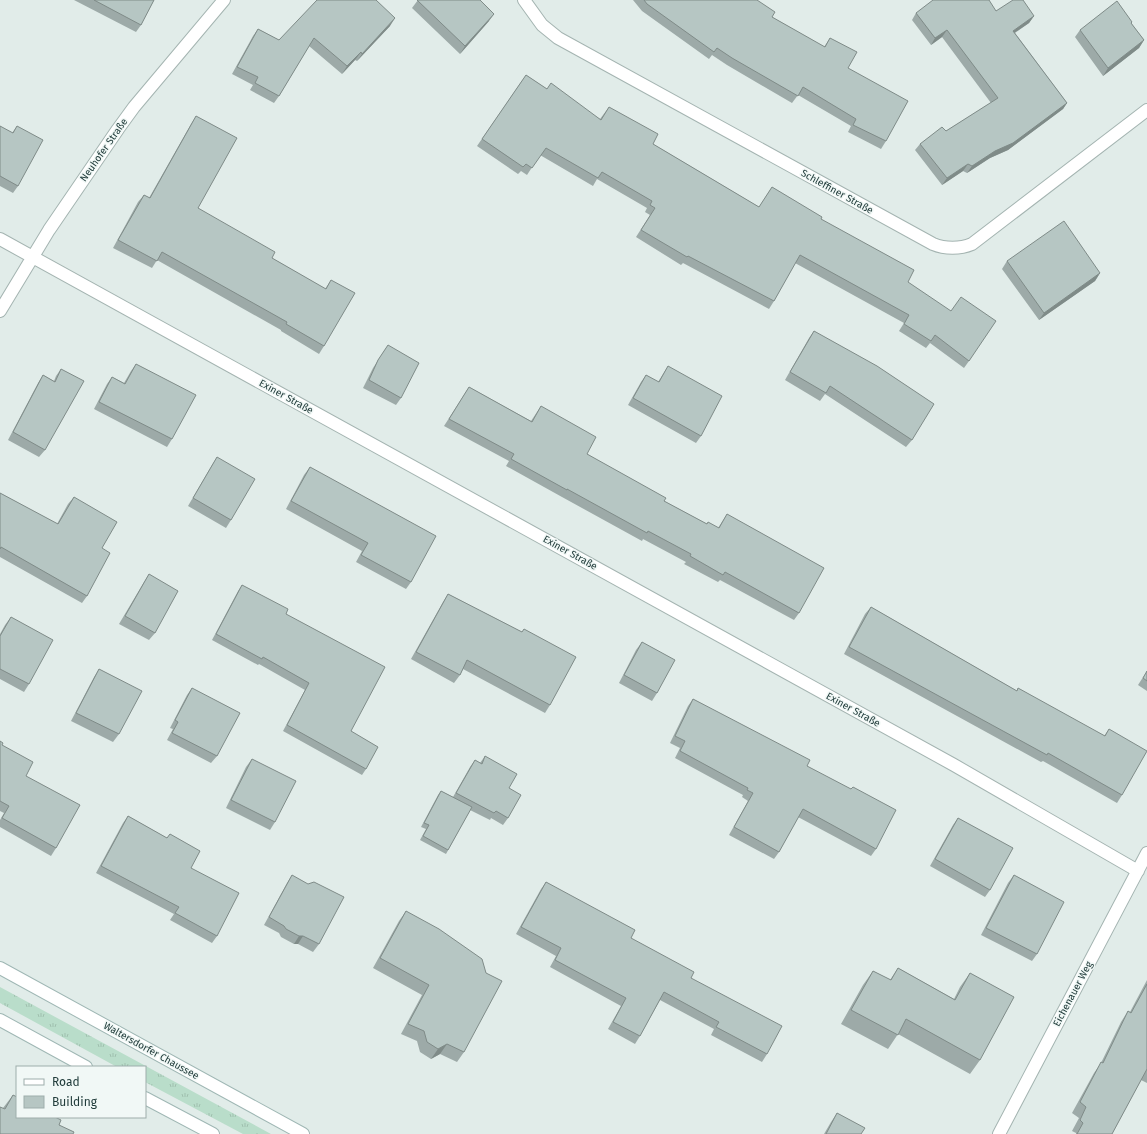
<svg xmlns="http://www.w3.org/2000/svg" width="1147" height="1134" font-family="'Fira Sans',sans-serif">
<defs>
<pattern id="grass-tufts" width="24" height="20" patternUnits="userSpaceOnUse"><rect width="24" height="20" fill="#b9ddca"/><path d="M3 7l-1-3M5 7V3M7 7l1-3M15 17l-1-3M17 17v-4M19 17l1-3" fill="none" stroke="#9fbfae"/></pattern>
</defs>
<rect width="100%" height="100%" fill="#e1ece9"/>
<path fill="url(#grass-tufts)" d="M0,987L271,1134H243L145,1082V1067H117L0,1003Z"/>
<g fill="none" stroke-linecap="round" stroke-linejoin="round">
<g stroke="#a4b4b1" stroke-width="14">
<path id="minor" d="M524,0L542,25L558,38L933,244C945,249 960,249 972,244L1147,110
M0,239L954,765L1138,871
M0,311L49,230L118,129L134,107L224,0
M999,1134L1147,853"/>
</g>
<g stroke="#9fb7b4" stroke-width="14">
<path id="secondary" d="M0,968L303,1134
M0,1020L86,1067
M145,1098L213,1134"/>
</g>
<use href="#minor" stroke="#fff" stroke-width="12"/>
<use href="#secondary" stroke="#fff" stroke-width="12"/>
</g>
<path fill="#9daaa8" d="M74,0H154L141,25L136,32Z
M418,0L489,21L460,54L412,8Z
M633,0H757L772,17L824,47L830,38L848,68L886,141L881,149L848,132L851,126L798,95L792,103L727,65L712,55L709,59L642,11Z
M996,11L1034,16L1029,23L1015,33L1067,103L1063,109L1008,150L990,158L967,173L963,171L942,185L915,150L920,144L946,131L991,103L942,37L931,45L912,20L916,13Z
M1131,23L1144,40L1139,48L1103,76L1075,37L1080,30Z
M390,26L357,61L355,60L342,74L309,46L279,96L274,103L250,90L253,85L232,74L253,36L258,29L279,40Z
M526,75L547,89L600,119L609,107L653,144L759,207L772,187L821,219L908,282L969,361L964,368L930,343L926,348L899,331L904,323L795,263L774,301L769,309L683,263L681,265L636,237L650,215L645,212L647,208L597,179L593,186L540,155L527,175L521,171L518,174L477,146Z
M196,116L198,208L272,258L325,289L331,280L324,346L319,354L281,331V330L157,260L152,268L113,248L138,202L144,195L149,198L191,124Z
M0,126L12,133L17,126L18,186L13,193L0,186Z
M1007,261L1100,273L1095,281L1039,320L1002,269Z
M814,331L912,440L906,447L825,394L820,401L785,380L809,338Z
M388,345L401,398L396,405L363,388L373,368Z
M136,364L172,439L167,447L94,409L107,384L112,377L124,383L131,371Z
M668,366L701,436L696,443L628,405L641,382L646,375L658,382Z
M61,369L45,450L39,457L8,440L38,383L43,375L54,381L56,376Z
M469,387L531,421L541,406L587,454L664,501L707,524L718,528L727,514L799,613L794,620L720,580L718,582L684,564L686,562L643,539L642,541L562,497L506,466L509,461L444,426Z
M217,457L231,520L226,528L188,506L212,465Z
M310,467L411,582L406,589L356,562L362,551L286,509L304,475Z
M0,493L57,524L68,504L74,497L102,548L87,596L82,603L0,557Z
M149,574L155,633L149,640L119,624L144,582Z
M242,585L286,614L351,731L366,769L362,775L283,731L305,690L259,664L258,665L212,640L238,591Z
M448,594L522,632L524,629L550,705L545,713L463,669L460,675L454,683L411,659L443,602Z
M871,607L1017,691L1104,736L1109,729L1122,795L1117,803L1043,761L1041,762L844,654L865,614Z
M11,617L29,684L24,692L0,679V634L5,625Z
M642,642L657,693L652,701L619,683L636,650Z
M99,669L119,734L113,742L71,721L94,677Z
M1147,671V691L1138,685Z
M192,688L217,756L211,763L167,740L173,729L170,728L187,695Z
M693,699L807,766L876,849L871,856L798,817L779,852L774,859L729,835L748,801L742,797L743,795L675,758L680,748L670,743L688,706Z
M0,741L2,745L26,776L56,848L51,856L0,827V820L4,813L0,811Z
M485,756L509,788L508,818L503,825L491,818L490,820L470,810L446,854L420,840L426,829L421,827L438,795L441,791L453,797L470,767L475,760L480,763Z
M252,759L275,822L270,830L226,808L246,767Z
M128,816L167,838L170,834L191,868L217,936L212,943L170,920L174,914L96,873L123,823Z
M958,818L990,890L985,897L930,866L953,825Z
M292,875L319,944L313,952L298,944H294L281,937L279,933L264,925L287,883Z
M1014,875L1037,954L1032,961L981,935L1008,883Z
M546,882L691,978L767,1054L762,1062L711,1035L714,1029L660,1000L640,1036L635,1044L608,1029L621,1006L550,967L556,956L516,934L541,889Z
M406,911L464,1052L457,1062L440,1054L431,1059L420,1052L417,1041L401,1034L422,995L373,968L399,921Z
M898,968L954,999L960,987L970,973L980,1060L970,1074L898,1034L888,1049L841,1024L863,985L873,971L890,980Z
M1147,980V1083L1141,1080L1112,1134H1076V1133L1072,1131L1079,1118L1072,1113L1094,1073L1101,1063L1121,1022L1128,1011L1130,1012Z
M13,1095L59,1125L73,1134L3,1108Z
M837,1113L861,1134H824L831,1122Z"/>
<path fill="#7f8b88" d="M494,14L489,21L460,54L465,46Z
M1034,16L1029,23L1008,37L1013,31Z
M395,18L390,26L357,61L362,54Z
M947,30L942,37L931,45L935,38Z
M1144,40L1139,48L1103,76L1108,68Z
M361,52L355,60L342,74L347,66Z
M1067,103L1063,109L1008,150L990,158L967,173L972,166Z
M968,164L963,171L942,185L947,178Z
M1100,273L1095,281L1039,320L1044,313Z
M299,936H303L298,944H294Z
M447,1044L440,1054L431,1059L438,1049Z"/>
<path fill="#b6c6c3" stroke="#7f8b88" d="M94,0H154L141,25Z
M317,0H376L395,18L362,54L361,52L347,66L314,38L279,96L255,83L258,77L237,67L258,29L279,40Z
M417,0H480L494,14L465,46Z
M644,0H757L775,12L772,17L825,47L830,38L857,52L848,68L908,101L886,141L853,125L856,119L803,87L798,96L732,58L717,48L714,52L647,4Z
M933,0H989L996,11L1013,0H1023L1034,16L1013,31L1067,103L1013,143L995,151L972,166L968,164L947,178L920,144L942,127L946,131L998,98L947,30L935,38L916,13Z
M1117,1L1132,22L1131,23L1144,40L1108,68L1080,30Z
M526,75L547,89L551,83L601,120L609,107L658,134L653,144L759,207L772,187L822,217L821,219L914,270L908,282L951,311L961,297L996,321L969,361L935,335L931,341L904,324L909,315L800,255L774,301L688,256L687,257L641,230L655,208L650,205L652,201L602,172L598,178L546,148L532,168L526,164L523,167L482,139Z
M196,116L237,138L198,208L275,252L272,258L326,289L331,280L355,293L324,346L286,324L287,322L162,252L157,261L118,240L144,195L150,198Z
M0,126L13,133L17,126L43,140L18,186L0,176Z
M1064,221L1100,273L1044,313L1007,261Z
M814,331L877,366L934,404L912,440L830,386L826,393L790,372Z
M388,345L419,363L401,398L369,380L378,360Z
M136,364L196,395L172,439L99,402L112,377L125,384Z
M668,366L722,396L701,436L633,398L646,375L659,382Z
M61,369L84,381L45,450L13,432L43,375L55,382Z
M469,387L532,422L541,406L596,437L587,454L666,498L664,501L707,524L708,522L719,528L727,514L824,568L799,613L725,572L723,575L690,556L691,554L648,531L647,533L567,489V490L511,459L514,454L449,419Z
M217,457L255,479L231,520L193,498Z
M310,467L436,536L411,582L361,555L368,543L291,501Z
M0,493L58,524L74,497L117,522L102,548L110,553L87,596L1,547L0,549Z
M149,574L178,591L155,633L125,616Z
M242,585L288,609L286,614L385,667L351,731L378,747L366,769L287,725L309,683L263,657L262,659L216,634Z
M448,594L522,632L524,629L576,657L550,705L467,660L460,675L416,652Z
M871,607L1017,691L1018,688L1105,736L1109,729L1147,751L1122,795L1048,753L1047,755L849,647Z
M11,617L53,640L29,684L0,669V636Z
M642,642L675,660L657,693L624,675Z
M99,669L142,691L119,734L76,713Z
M1147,671V681L1143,678Z
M192,688L240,713L217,756L172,733L178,722L175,720Z
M693,699L810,760L807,766L851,789L853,787L896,810L876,849L803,809L779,852L734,827L753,793L747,790L748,788L680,751L685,741L675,736Z
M0,741L3,743L2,745L33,762L26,776L80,805L56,848L2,818L9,806L0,801Z
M485,756L517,774L509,788L521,795L508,818L496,811L494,813L456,793L475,760L482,764Z
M252,759L296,781L275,822L231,800Z
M441,791L472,807L448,850L423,836L429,825L424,823Z
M128,816L167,838L170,834L200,851L191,868L239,893L217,936L175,913L179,907L101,866Z
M958,818L1013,848L990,890L935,859Z
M292,875L308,884L314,882L344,897L319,944L303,936H299L286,929L284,926L269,917Z
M1014,875L1064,902L1037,954L986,928Z
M546,882L635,930L631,938L694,972L691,978L782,1026L767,1054L716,1027L719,1022L664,992L640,1036L613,1022L626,998L555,960L561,948L521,927Z
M406,911L439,929L482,959L486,973L502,981L464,1052L447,1044L438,1049L427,1042L424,1031L408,1024L429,985L380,958Z
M898,968L955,1000L970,973L1014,997L980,1060L906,1019L898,1035L851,1010L873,971L891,980Z
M1147,984V1069L1112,1134H1077L1083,1123L1080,1120L1086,1107L1080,1102L1101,1062L1103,1063L1128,1011L1131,1013Z
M13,1095L17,1097V1117H55L61,1120L59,1125L74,1132L73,1134H0V1107L5,1109Z
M837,1113L865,1128L861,1134H826Z"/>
<g text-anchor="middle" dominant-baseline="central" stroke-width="3" stroke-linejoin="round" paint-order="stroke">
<g font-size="10" fill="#213c3b" stroke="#f1f8f6">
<text transform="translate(104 150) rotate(-55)">Neuhofer Straße</text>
<text transform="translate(837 192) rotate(29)">Schleffiner Straße</text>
<text transform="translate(286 397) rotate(29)">Exiner Straße</text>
<text transform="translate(570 553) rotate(29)">Exiner Straße</text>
<text transform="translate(853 710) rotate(29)">Exiner Straße</text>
<text transform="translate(1073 994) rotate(-62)">Eichenauer Weg</text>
<text transform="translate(151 1051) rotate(29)">Waltersdorfer Chaussee</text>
</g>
</g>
<rect x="16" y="1066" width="130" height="52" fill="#f1f8f6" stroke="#9eadab"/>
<rect x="24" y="1079" width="20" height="6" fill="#ffffff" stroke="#9eadab"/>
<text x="52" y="1086" font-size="12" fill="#213c3b">Road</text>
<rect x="24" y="1096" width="20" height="12" fill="#b6c6c3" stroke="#9eadab"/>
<text x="52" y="1106" font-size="12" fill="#213c3b">Building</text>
</svg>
